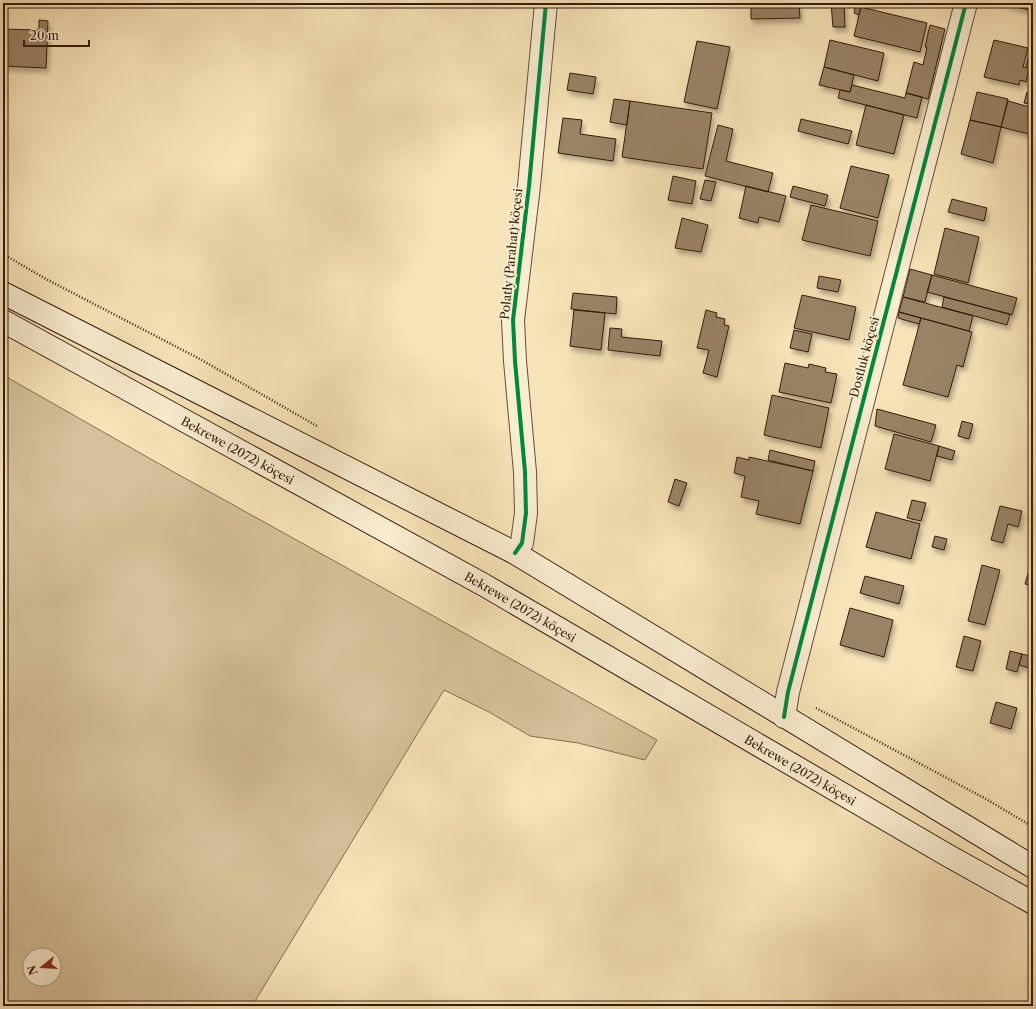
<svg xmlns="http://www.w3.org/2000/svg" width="1036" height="1009" font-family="'Libre Caslon Text',serif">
<defs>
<filter id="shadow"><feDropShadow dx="2.5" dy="4.5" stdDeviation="2" flood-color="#0004"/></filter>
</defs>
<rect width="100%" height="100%" fill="#f6e3b7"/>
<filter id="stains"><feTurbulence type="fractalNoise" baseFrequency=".005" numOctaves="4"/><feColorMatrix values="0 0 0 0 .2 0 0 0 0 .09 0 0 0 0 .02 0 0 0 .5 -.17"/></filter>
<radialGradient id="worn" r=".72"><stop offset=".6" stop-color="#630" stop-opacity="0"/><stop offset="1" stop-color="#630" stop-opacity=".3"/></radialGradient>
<path fill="#d5c19a" stroke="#846e54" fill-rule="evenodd" d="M3,375L163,466L657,740L645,760L578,743L530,736L489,712L444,690L252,1006H3ZM30,955H54V979H30Z"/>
<path fill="#988366" stroke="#331b0e" filter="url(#shadow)" d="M751,3H799L800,18L751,19Z
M831,3H844L845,27H833Z
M856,3H869L868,9L861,7L859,15L854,13Z
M1004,3H1033V11L1004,4Z
M861,7L927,23L920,52L854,36Z
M39,20L48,21L46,68L3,66V29L39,30Z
M930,25L945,29L928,99L906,93L914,62L923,65L927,47H925Z
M830,40L884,53L878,81L824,67Z
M994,40L1028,48L1023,67L1029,68L1026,82L1020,80L1019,85L984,77Z
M697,41L730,47L717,109L684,102Z
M1030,51L1033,52V67L1026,66Z
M824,67L854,75L850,92L819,85Z
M570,73L596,77L593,94L567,90Z
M852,85L905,98L906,93L922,97L917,118L838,98L840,90L850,92Z
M977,92L1008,99L1001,127L970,120Z
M1027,92L1033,93V105L1024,103Z
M614,99L630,101L627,125L610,122Z
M630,101L712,113L703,169L622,157Z
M1008,101L1033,108V135L1001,127Z
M866,105L904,115L894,154L856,145Z
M563,118L582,120L580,134L616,139L613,161L558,153Z
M801,119L852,131L848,144L798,131Z
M970,120L1001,127L993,163L961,154Z
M718,125L733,129L726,161L773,173L768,192L705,176Z
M851,166L889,175L878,218L840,208Z
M673,176L696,181L692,204L668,200Z
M705,180L716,182L711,201L700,199Z
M746,186L786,196L779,222L759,217L758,223L739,218Z
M793,186L828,195L825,206L790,197Z
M952,199L987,208L984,221L948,212Z
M811,205L878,221L870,256L802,240Z
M682,218L708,225L701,252L675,248Z
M945,228L979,237L968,283L934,274Z
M910,269L932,275L925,302L903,297Z
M932,275L1017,298L1012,315L927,292Z
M819,276L841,280L838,292L817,288Z
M573,293L617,297L616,314L571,309Z
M802,295L856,307L849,340L794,328Z
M903,297L973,316L969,331L899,312Z
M944,297L1010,314L1007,325L942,307Z
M574,310L605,313L601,350L570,346Z
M706,310L717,313L716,317L725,319L724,325L729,326L717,377L703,373L709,350L697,348Z
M899,312L921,318L919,324L898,318Z
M921,318L972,332L963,367L957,365L948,397L903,385Z
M610,328L622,329L621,337L662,341L660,356L608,350Z
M794,330L812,334L808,352L790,348Z
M785,363L808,368L809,364L826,368L825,372L837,374L831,403L779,392Z
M1032,389H1033V406L1028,405Z
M772,395L829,408L821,448L764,435Z
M877,409L936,425L931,442L875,426Z
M962,421L973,424L969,439L958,436Z
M894,434L939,446L930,481L885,469Z
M939,446L955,451L952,460L937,456Z
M770,450L815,461L813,471L768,460Z
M737,457L749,460V457L813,471L800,524L756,514L759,501L741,497L745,476L734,473Z
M675,479L687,483L679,506L668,502Z
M912,500L926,503L921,521L907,518Z
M1000,506L1022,511L1018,527L1008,524L1003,543L991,540Z
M876,512L920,524L911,559L866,547Z
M935,536L947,539L944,550L932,547Z
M1033,556V586L1025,584Z
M982,565L1000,570L985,625L968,621Z
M865,576L904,586L899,604L860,593Z
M850,608L893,620L884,657L840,645Z
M964,636L981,641L973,671L956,667Z
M1033,643V669L1019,665L1022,654L1030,656Z
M1010,651L1022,654L1017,672L1006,669Z
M996,702L1017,708L1011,729L990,723Z"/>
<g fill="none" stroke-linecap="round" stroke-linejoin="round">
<g stroke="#644d38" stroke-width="24">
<path id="street" d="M515,553L522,543L526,513L525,472L515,361L513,320L529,186L546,3
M784,717L788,692L966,3"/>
</g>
<g stroke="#331b0e" stroke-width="24">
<g id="secondary">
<path d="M3,293L515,553L1033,867"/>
<path id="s1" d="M3,321L484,585L947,855L1033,903"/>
</g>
</g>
<path stroke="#331b0e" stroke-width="2.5" stroke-dasharray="1 2" stroke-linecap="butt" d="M3,254L46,279L198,358L317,426
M816,708L986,799L1033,827"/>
<use href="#street" stroke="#f9edd0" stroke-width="22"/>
<use href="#secondary" stroke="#f9edd0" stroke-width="22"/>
<g stroke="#f9edd0" stroke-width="6">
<path id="cycleway" d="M515,553L522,543L526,513L525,472L515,361L513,320L529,186L546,3
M784,717L788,692L966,3"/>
</g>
<use href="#cycleway" stroke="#00873e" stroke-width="4"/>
</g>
<g text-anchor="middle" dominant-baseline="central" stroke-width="3.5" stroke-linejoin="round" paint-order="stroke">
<g font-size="12" fill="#331b0e" stroke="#f9edd0">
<text transform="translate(511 254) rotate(-84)">Polatly (Parahat) köçesi</text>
<text transform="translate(864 357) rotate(-75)">Dostluk köçesi</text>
<text stroke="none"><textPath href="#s1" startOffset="268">Bekrewe (2072) köçesi</textPath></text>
<text stroke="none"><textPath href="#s1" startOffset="591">Bekrewe (2072) köçesi</textPath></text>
<text stroke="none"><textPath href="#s1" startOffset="915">Bekrewe (2072) köçesi</textPath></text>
</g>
</g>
<rect width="1036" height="1009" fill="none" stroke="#f6e3b7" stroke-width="16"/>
<rect x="4" y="4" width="1028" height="1001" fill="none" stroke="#331b0e" stroke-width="2"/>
<rect x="8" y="8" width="1020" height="993" fill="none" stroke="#331b0e"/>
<g transform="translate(42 967) rotate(252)"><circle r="19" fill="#f9edd0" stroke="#aa9982"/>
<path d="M0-3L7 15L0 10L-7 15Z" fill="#8f2418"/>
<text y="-6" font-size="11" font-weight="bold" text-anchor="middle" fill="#331b0e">N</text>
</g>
<path d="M24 40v6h65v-6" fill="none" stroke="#331b0e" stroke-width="2"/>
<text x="30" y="40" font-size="12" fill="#331b0e" stroke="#f9edd0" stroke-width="3" paint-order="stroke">20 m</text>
<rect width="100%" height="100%" filter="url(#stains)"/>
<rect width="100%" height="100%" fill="url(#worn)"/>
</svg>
